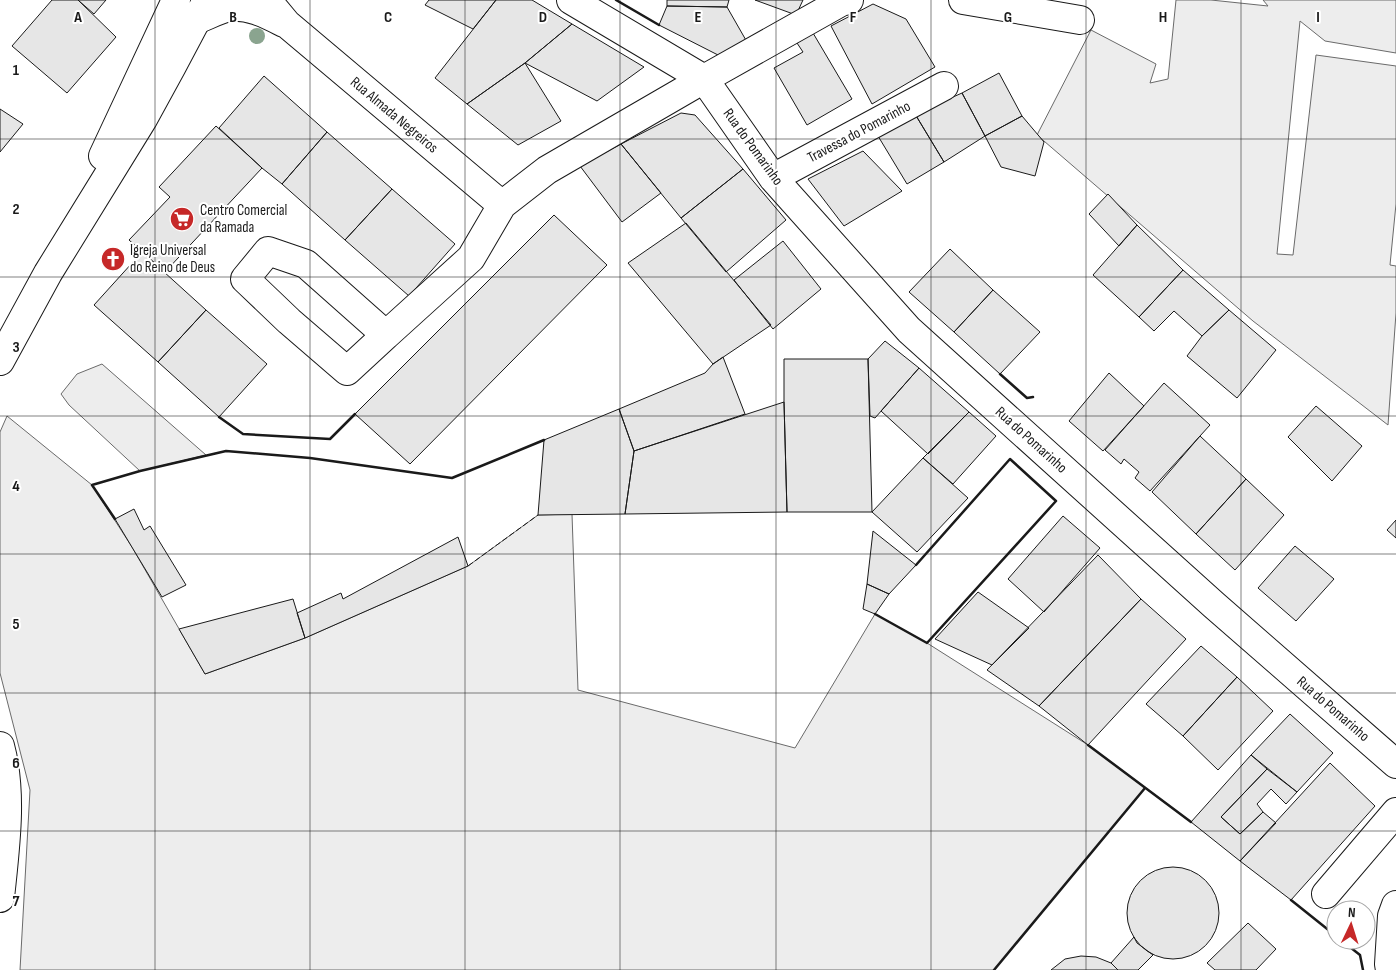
<svg xmlns="http://www.w3.org/2000/svg" width="1396" height="970" font-family="'Sofia Sans Condensed',sans-serif">
<rect width="100%" height="100%" fill="#fff"/>
<path fill="#ededed" stroke="#6a6a6a" d="M1176,0H1211L1268,6L1263,0H1396V53L1325,41L1300,21L1277,254L1293,255L1316,55L1396,66V204L1390,265L1396,266V313L1388,425L1253,321L1037,135L1091,30L1156,64L1150,83L1168,79Z
M102,364L206,455L140,471L69,405L61,394L77,374Z
M7,416L92,485L132,547L205,674L305,638L468,566L538,515L572,514L578,690L795,748L875,614L927,643L1088,745L1145,788L994,970H20L30,790L0,673V432Z"/>
<path fill="#e6e6e6" stroke="#1a1a1a" d="M52,0H78L116,37L67,93L12,46Z
M78,0H106L94,14Z
M429,0H496L473,29L425,5Z
M496,0H532L572,24L525,63L467,104L435,78Z
M667,0H729L727,7L667,6Z
M755,0H803L796,15Z
M873,4L906,19L935,67L872,104L831,26Z
M667,6L727,7L747,42L718,55L659,25Z
M572,24L644,67L597,101L525,63Z
M813,33L852,99L807,125L774,68L803,52L797,43Z
M525,63L561,121L518,145L467,104Z
M999,73L1022,116L985,136L962,93Z
M264,76L327,132L282,184L262,168L219,128Z
M962,93L985,136L944,162L915,114Z
M0,109L23,124L0,152Z
M681,113L695,115L743,169L681,218L621,144Z
M915,114L944,162L907,184L878,136Z
M1022,116L1044,142L1035,176L1001,167L985,136Z
M216,126L262,168L165,272L129,240L170,197L159,187Z
M327,132L392,189L345,240L282,184Z
M621,144L661,193L622,222L580,166Z
M863,151L902,191L844,226L808,179Z
M743,169L786,220L726,272L681,218Z
M392,189L455,244L409,296L345,240Z
M1108,194L1137,225L1119,246L1089,214Z
M554,215L607,265L410,464L355,414Z
M686,223L771,325L713,364L628,263Z
M1137,225L1183,270L1139,317L1093,275Z
M783,241L821,289L773,329L734,280Z
M950,249L993,290L954,332L909,292Z
M142,252L206,310L158,362L94,305Z
M1183,270L1229,310L1202,336L1174,311L1154,331L1139,317Z
M993,290L1040,332L1000,374L954,332Z
M206,310L267,364L219,417L158,362Z
M1229,310L1276,350L1237,398L1187,356L1202,336Z
M885,341L919,368L875,418L870,416L868,359Z
M723,357L745,414L634,451L619,409L705,373L713,364Z
M784,359H868L872,512H787L784,402Z
M919,368L969,412L928,454L881,411Z
M1109,373L1144,406L1103,451L1069,421Z
M1164,383L1210,425L1150,491L1135,478L1139,472L1124,459L1121,464L1105,450Z
M784,402L787,512L625,514L634,451Z
M1316,406L1362,446L1332,481L1288,437Z
M619,409L634,451L625,514L538,515L544,440Z
M969,412L996,436L953,484L923,458Z
M1200,436L1246,479L1196,534L1152,492Z
M923,458L968,498L917,552L872,512Z
M1246,479L1284,515L1235,570L1196,534Z
M134,509L144,530L150,526L186,585L162,597L115,519Z
M1063,516L1100,548L1044,612L1008,579Z
M1396,520V538L1387,530Z
M873,531L916,565L889,594L867,584Z
M458,537L468,566L305,638L297,613L341,593L343,599Z
M1295,546L1334,579L1296,621L1258,588Z
M1098,555L1141,599L1039,706L987,670Z
M867,584L889,594L875,614L863,609Z
M978,592L1029,628L992,665L935,639Z
M293,599L305,638L205,674L179,629Z
M1141,599L1186,639L1088,745L1039,706Z
M1201,646L1237,677L1183,736L1146,704Z
M1237,677L1273,711L1218,770L1183,736Z
M1290,714L1333,753L1297,792L1251,755Z
M1251,755L1267,769L1221,817L1240,834L1263,812L1276,823L1240,861L1191,822Z
M1330,763L1375,806L1291,900L1240,861Z
M1267,769L1297,792L1286,804L1271,789L1257,804L1263,812L1240,834L1221,817Z
M1127 913a46 46 0 1 1 92 0a46 46 0 1 1-92 0Z
M1248,923L1276,949L1256,970H1215L1207,963Z
M1134,937L1137,943L1153,955L1138,970H1118L1111,963Z
M1081,956L1096,957L1111,963L1118,970H1051L1065,959Z"/>
<g fill="none" stroke-linecap="round" stroke-linejoin="round">
<g stroke="#1a1a1a" stroke-width="30">
<path id="minor" d="M267,0L287,24L502,205
M849,0L841,2L704,79L773,178L909,330L1214,605L1396,764
M963,0L1080,20
M196,20C207,16 219,9 230,7C250,5 268,15 284,23
M773,178L944,86
M386,335L347,371L289,321L245,279L268,251L306,264L386,335L471,258L502,205L547,170L704,79L571,0
M1326,894L1396,812
M1390,970L1389,964L1392,916L1396,905"/>
</g>
<g stroke="#1a1a1a" stroke-width="30">
<path id="major" d="M103,156L176,0
M0,361L48,273L143,119L172,66L207,0
M0,746C13,794 5,849 0,898"/>
</g>
<use href="#minor" stroke="#fff" stroke-width="28"/>
<use href="#major" stroke="#fff" stroke-width="28"/>
<path stroke="#1a1a1a" stroke-width="1" stroke-dasharray="6 2.5" stroke-linecap="butt" d="M468,566L538,515"/>
<path stroke="#1a1a1a" stroke-width="2.5" d="M616,0L659,25
M1000,374L1027,398L1033,397
M219,417L243,434L330,439L355,414
M115,519L92,485L140,471L226,451L310,458L452,478L544,440
M875,614L927,643L1056,501L1010,459L916,565
M1088,745L1191,822
M1291,900L1336,936
M1341,940L1360,955L1363,970
M994,970L1145,788"/>
</g>
<circle fill="#8aa48f" cx="257" cy="36" r="8"/>
<path fill="none" stroke="#1a1a1a" stroke-width="1" stroke-opacity="0.55" d="M155,0V970M310,0V970M465,0V970M620,0V970M776,0V970M931,0V970M1086,0V970M1241,0V970M0,139H1396M0,277H1396M0,416H1396M0,554H1396M0,693H1396M0,831H1396"/>
<defs>
<g id="supermarket-disc" transform="scale(1.25)"><circle r="9.5" fill="#c62828" stroke="#fff"/><path d="M-6-5.5h2.5l.6 2H6L4.5 2H-2.5L-4.4-4H-6ZM-1.5 3.2a1.3 1.3 0 1 0 .1 0ZM3 3.2a1.3 1.3 0 1 0 .1 0Z" fill="#fff"/></g>
<g id="church-disc" transform="scale(1.25)"><circle r="9.5" fill="#c62828" stroke="#fff"/><path d="M-1.2-6h2.4v3.5h3.3v2.4h-3.3V6h-2.4V-.1h-3.3v-2.4h3.3Z" fill="#fff"/></g>
</defs>
<g fill-rule="evenodd">
<use href="#supermarket-disc" x="182" y="219"/>
<use href="#church-disc" x="113" y="259"/>
</g>
<g text-anchor="middle" dominant-baseline="central" stroke-width="4" stroke-linejoin="round" paint-order="stroke">
<g font-size="15" fill="#1a1a1a" stroke="#fff">
<text transform="translate(394 115) rotate(40)">Rua Almada Negreiros</text>
<text transform="translate(859 132) rotate(-28)">Travessa do Pomarinho</text>
<text transform="translate(753 147) rotate(54)">Rua do Pomarinho</text>
<text transform="translate(1031 440) rotate(42)">Rua do Pomarinho</text>
<text transform="translate(1333 709) rotate(41)">Rua do Pomarinho</text>
</g>
<g font-size="15" fill="#1a1a1a" stroke="#fff" text-anchor="start">
<text x="200" y="210">Centro Comercial<tspan x="200" dy="17">da Ramada</tspan></text>
<text x="130" y="250">Igreja Universal<tspan x="130" dy="17">do Reino de Deus</tspan></text>
</g>
</g>
<g font-size="16" text-anchor="middle" font-weight="bold" fill="#1a1a1a" stroke="#fff" stroke-width="4" stroke-linejoin="round" paint-order="stroke">
<text x="78" y="22">A</text>
<text x="233" y="22">B</text>
<text x="388" y="22">C</text>
<text x="543" y="22">D</text>
<text x="698" y="22">E</text>
<text x="853" y="22">F</text>
<text x="1008" y="22">G</text>
<text x="1163" y="22">H</text>
<text x="1318" y="22">I</text>
<text x="16" y="75">1</text>
<text x="16" y="214">2</text>
<text x="16" y="352">3</text>
<text x="16" y="491">4</text>
<text x="16" y="629">5</text>
<text x="16" y="768">6</text>
<text x="16" y="906">7</text>
</g>
<g transform="translate(1351 925) rotate(4)"><circle r="24" fill="#ffffff" stroke="#a3a3a3"/>
<path d="M0-4L9 19L0 12L-9 19Z" fill="#c62828"/>
<text y="-8" font-size="14" font-weight="bold" text-anchor="middle" fill="#1a1a1a">N</text>
</g>
</svg>
